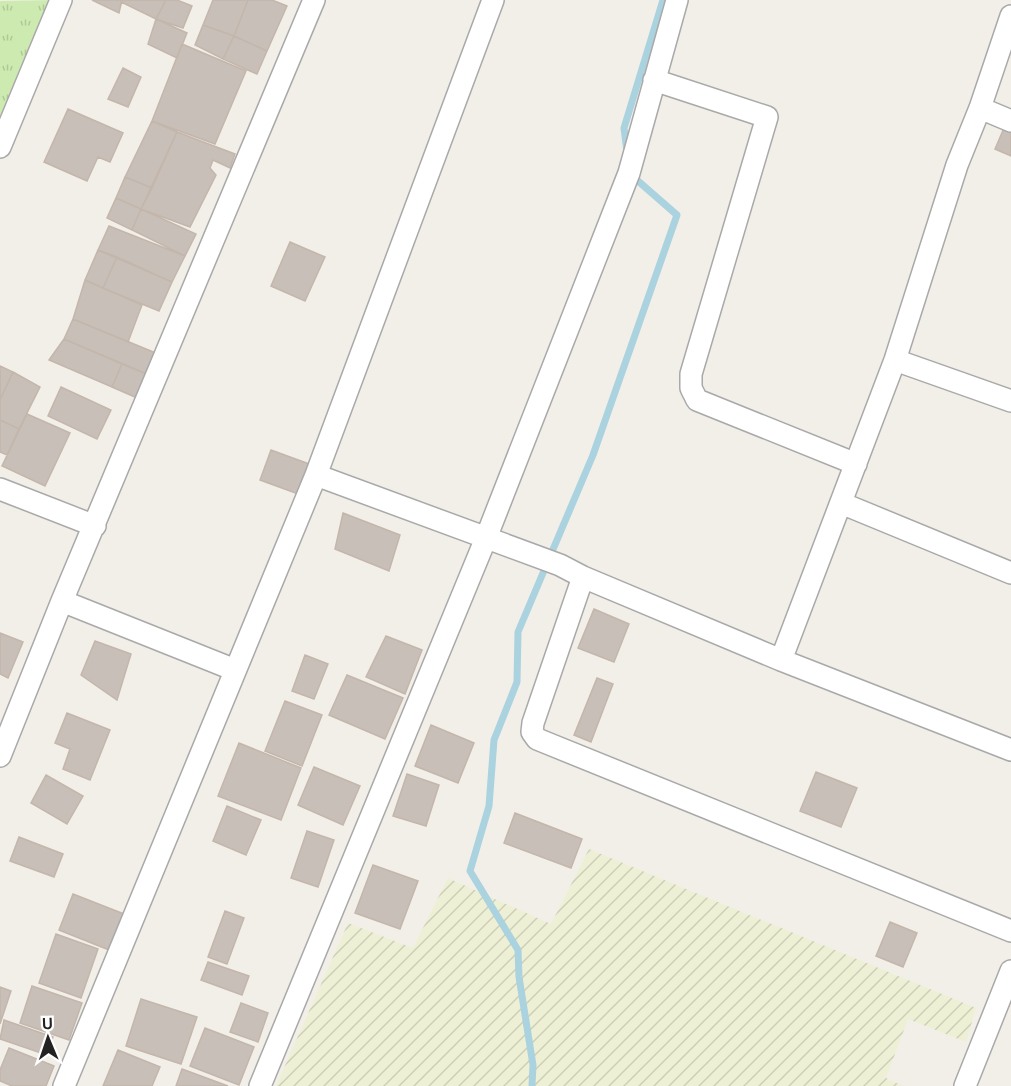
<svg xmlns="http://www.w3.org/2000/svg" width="1011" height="1086" font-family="'Space Grotesk',sans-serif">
<defs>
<pattern id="farmland-furrows" width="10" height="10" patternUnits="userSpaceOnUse" patternTransform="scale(1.5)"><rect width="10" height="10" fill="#eef0d5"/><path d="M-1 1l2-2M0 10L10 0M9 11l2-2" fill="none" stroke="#ccceb7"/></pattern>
<pattern id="grass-tufts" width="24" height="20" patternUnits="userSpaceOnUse" patternTransform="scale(1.5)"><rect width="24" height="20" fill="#cdebb0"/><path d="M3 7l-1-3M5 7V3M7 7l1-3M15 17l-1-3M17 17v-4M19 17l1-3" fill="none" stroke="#b0c997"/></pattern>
</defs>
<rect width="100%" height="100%" fill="#f2efe9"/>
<path fill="url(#farmland-furrows)" d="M589,849L976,1008L966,1042L908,1019L886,1078L903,1086H276L348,923L413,948L448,878L551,924Z"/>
<path fill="url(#grass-tufts)" d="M58,0L0,138V1Z"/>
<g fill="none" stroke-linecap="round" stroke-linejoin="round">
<path stroke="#aad3df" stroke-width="7" d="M627,152L624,128L663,0
M532,1086L533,1065L519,977L518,950L470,871L489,806L494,740L517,682L518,632L593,455L677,215L630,174"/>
</g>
<path fill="#c7bfb8" stroke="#c4b6ab" stroke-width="1.5" d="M92,0H122L119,13Z
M122,0H166L156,19L121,2Z
M166,0H177L192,6L183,28L156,19Z
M213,0H248L234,36L203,25Z
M248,0H272L287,6L267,51L234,36Z
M156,19L187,33L177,58L148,44Z
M203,25L234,36L223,59L195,45Z
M234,36L267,51L257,74L223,59Z
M182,44L246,71L215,144L152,121Z
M123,68L141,77L128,107L108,99Z
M68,109L123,133L110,162L98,157L87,181L44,162Z
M152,121L177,132L152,188L125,177Z
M1007,121L1011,123V156L995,149Z
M177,132L235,154L230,168L213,160L210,168L216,175L190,227L141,209Z
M125,177L152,188L141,209L116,198Z
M116,198L141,209L132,230L107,218Z
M141,209L196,234L185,256L132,230Z
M109,226L185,256L172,282L98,250Z
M290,242L325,257L305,301L271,286Z
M98,250L117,257L103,288L85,280Z
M117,257L172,282L159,311L103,288Z
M85,280L142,305L128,342L73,319Z
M73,319L163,356L154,377L64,339Z
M64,339L122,364L112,387L49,360Z
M122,364L154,377L144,401L112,387Z
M0,366L13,372L0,400Z
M13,372L40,387L19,429L0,420V400Z
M61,387L111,410L97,439L48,416Z
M27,414L70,433L45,486L2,466Z
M0,420L19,429L7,455L0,452Z
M271,450L312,465L301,495L260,480Z
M343,513L400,535L389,571L335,549Z
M594,609L629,624L614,662L578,648Z
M0,633L23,642L8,678L0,674Z
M386,636L422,650L405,694L366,677Z
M95,641L131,654L117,700L81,675Z
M305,655L328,664L314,699L292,691Z
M347,675L403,698L385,739L329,715Z
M597,678L613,684L591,742L574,735Z
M285,701L322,715L302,766L265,751Z
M67,713L110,730L90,780L63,769L70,749L55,743Z
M431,725L474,743L458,783L415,766Z
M239,743L301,768L281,820L218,796Z
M314,767L360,786L343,825L298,805Z
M816,772L857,788L841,827L800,811Z
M407,774L439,785L426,826L393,816Z
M46,775L83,796L67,824L31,803Z
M227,806L261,820L246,855L213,841Z
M515,813L582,839L571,868L504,843Z
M307,831L334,840L318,887L291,878Z
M19,837L63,854L54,877L10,861Z
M373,865L418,881L400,929L355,913Z
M73,894L124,914L109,950L59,930Z
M225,911L244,918L227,964L208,957Z
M890,922L917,933L903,967L876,956Z
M56,934L98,949L81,998L39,983Z
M208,962L249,976L242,995L201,980Z
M32,986L82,1003L69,1040L20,1023Z
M0,987L11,991L0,1024Z
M141,999L197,1017L181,1064L126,1046Z
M241,1003L268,1013L258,1042L230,1032Z
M4,1020L53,1037L47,1055L0,1039Z
M205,1028L254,1047L239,1085L190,1066Z
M9,1048L54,1066L46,1086H12L0,1081V1070Z
M118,1050L160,1067L152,1086H103Z
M182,1069L228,1086H176Z"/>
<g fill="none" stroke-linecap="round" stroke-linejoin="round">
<g stroke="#a9a9a9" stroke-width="24">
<path id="street" d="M654,80L767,117L691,374V388L697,400L856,464
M980,108L1011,121
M0,147L61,0
M895,360L1011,401
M316,475L560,565L583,577L781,660L1011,750
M0,489L95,526
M841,503L1011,573
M583,577L533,723L532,732L537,739L1011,931
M62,601L235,670
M781,660L895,360L957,165L980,108L1011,16
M0,756L62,601L314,0
M64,1086L316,475L493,0
M260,1086L486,538L629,173L677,0
M965,1086L1011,971"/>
</g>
<use href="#street" stroke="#fff" stroke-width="21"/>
</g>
<g transform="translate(48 1038) rotate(358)" stroke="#ffffff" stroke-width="4.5" paint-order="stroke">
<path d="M0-4.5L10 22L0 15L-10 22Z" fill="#222222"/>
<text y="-9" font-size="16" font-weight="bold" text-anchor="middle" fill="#222222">U</text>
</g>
</svg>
